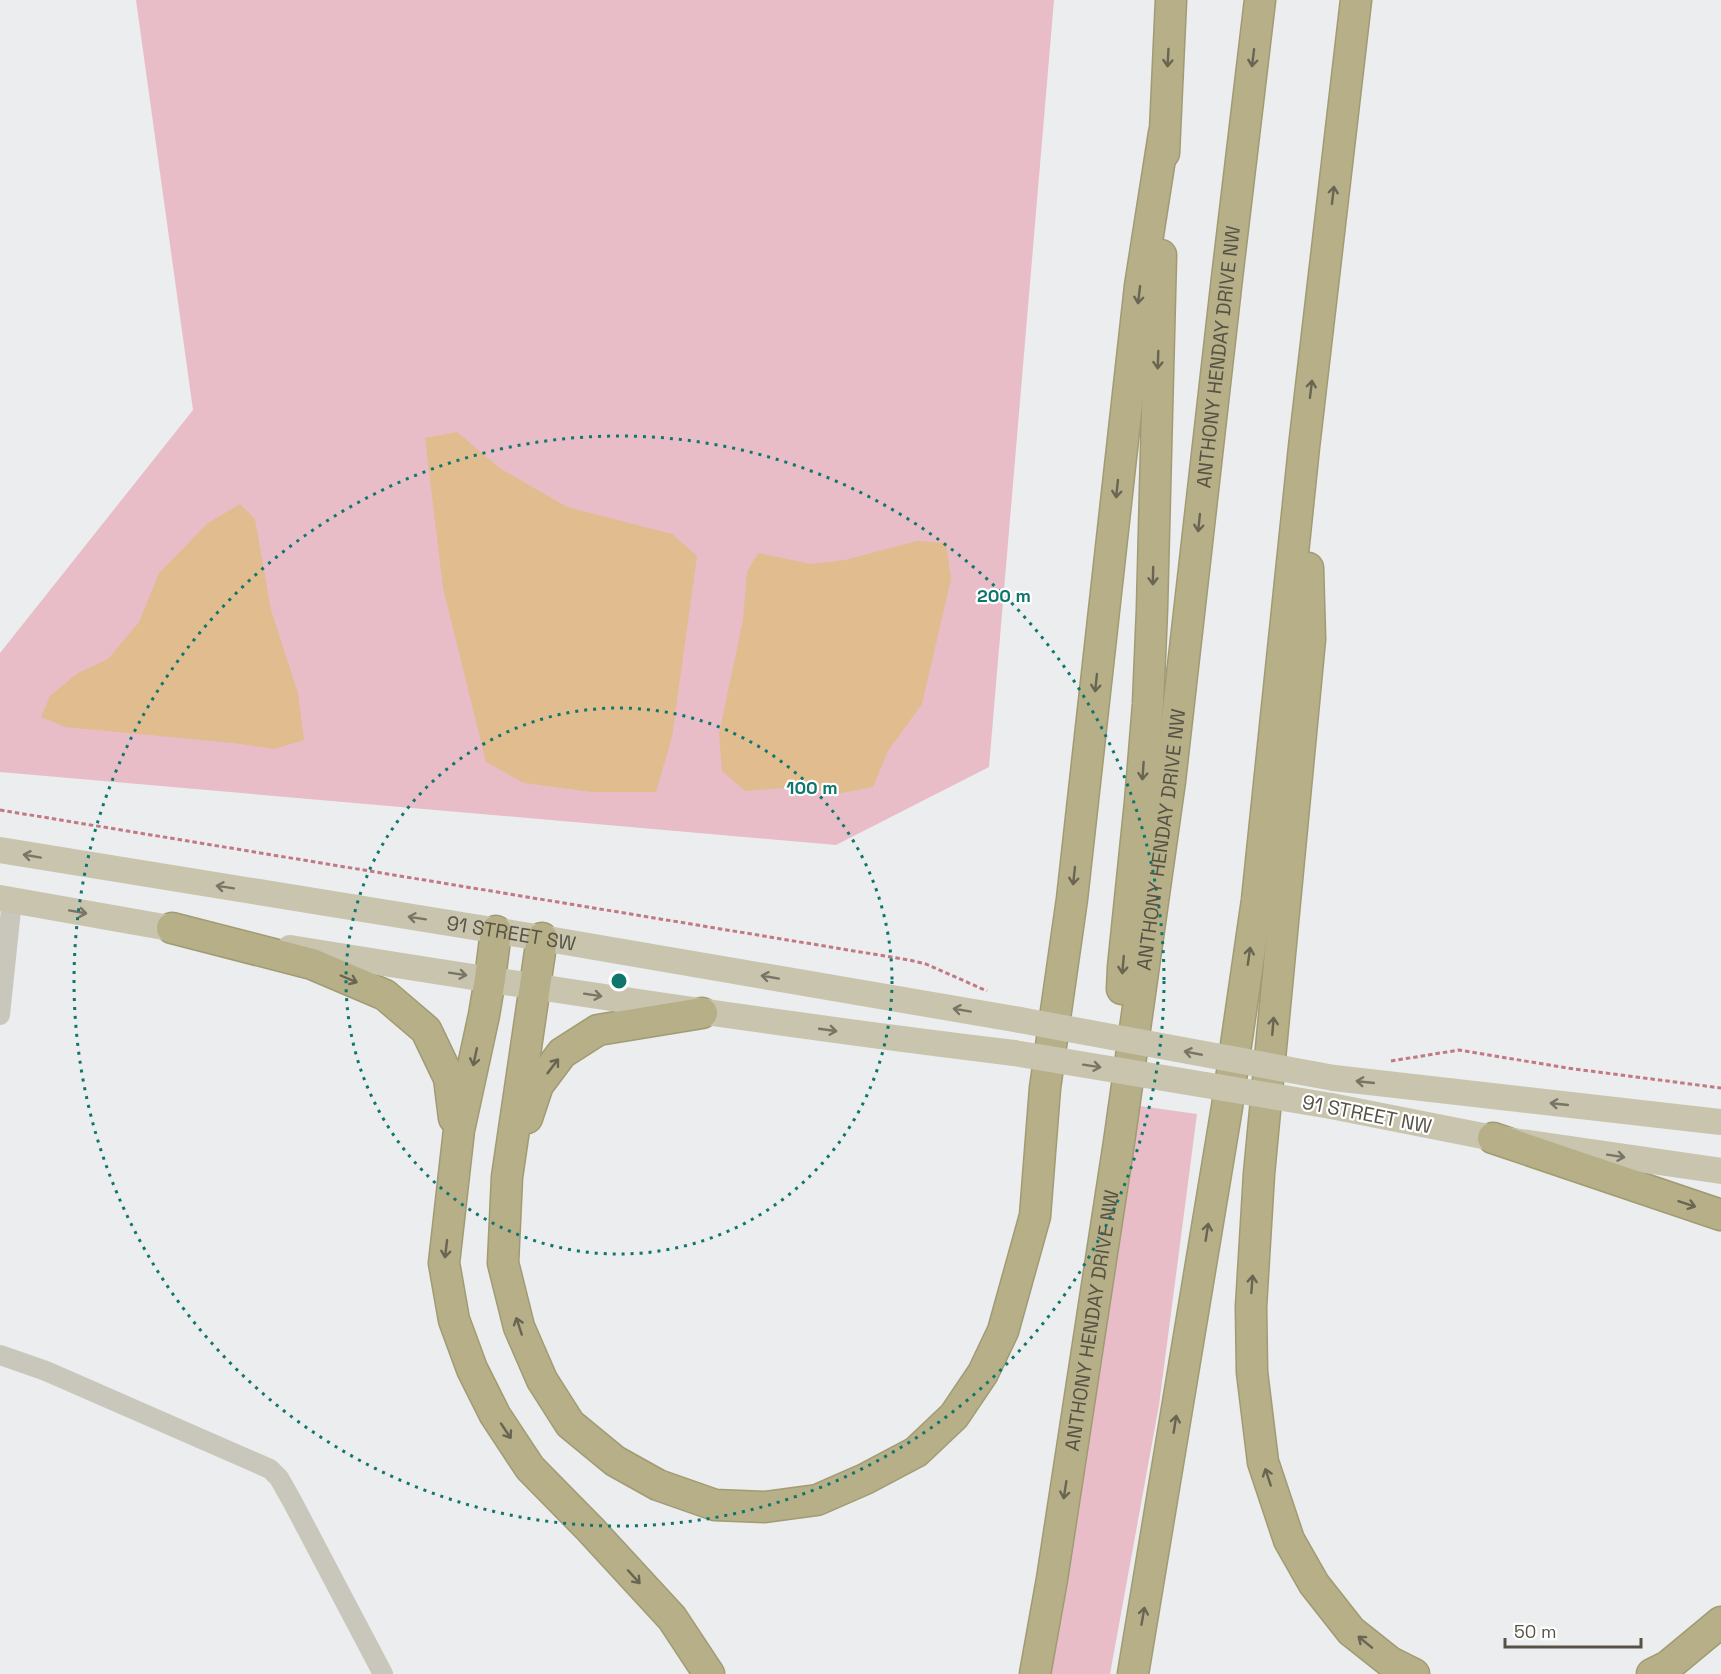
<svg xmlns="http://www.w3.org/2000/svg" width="1721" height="1674" font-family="'Space Grotesk',sans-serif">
<rect width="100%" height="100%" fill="#ebedee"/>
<path fill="#e8bdc8" d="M136,0H1054L989,767L836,845L0,772V653L193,410Z
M1140,1106L1197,1114L1159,1405L1110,1674H1047Z"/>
<path fill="#e1bc8e" d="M457,432L501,469L567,507L672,534L697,556L672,737L656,792H592L524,783L486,762L443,588L425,438Z
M240,504L255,519L271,610L298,693L304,740L274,749L233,743L65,727L41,717L50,696L78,673L108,659L139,622L159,573L208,523Z
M917,541L946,543L951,579L922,704L888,751L873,787L837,794L795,787L745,791L722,771L719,734L743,620L747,572L758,553L811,564L845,560Z"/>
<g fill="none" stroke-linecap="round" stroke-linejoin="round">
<g stroke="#a19b73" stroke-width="33">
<g id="highway">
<path d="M1164,153L1171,0"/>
<path d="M1308,568L1310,639L1259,1174L1251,1307L1252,1372L1263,1462L1289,1540L1314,1584L1351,1631L1390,1662L1414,1674"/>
<path d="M172,928L312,964L385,995L426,1030L449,1078L454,1118"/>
<path d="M496,931L490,979L484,1015L459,1130L444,1263L454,1320L472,1369L495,1415L530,1468L590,1529L672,1618L709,1674"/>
<path d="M542,938L507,1177L503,1263L519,1327L542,1380L570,1424L615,1461L658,1485L715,1505L765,1507L817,1500L865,1479L916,1452L954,1416L983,1373L1003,1331L1035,1216L1045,1088L1072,899L1140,286L1164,133"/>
<path d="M1122,989L1123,967L1140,802L1148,704L1152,609L1161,255"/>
<path d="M527,1118L538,1085L562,1053L598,1030L702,1013"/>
<path d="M1493,1138L1721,1215"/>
<path id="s2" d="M1035,1674L1052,1579L1119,1142L1170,781L1227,278L1260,0"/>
<path d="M1133,1674L1227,1107L1257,900L1304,447L1356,0"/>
<path d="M1652,1674L1668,1666L1721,1622"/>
</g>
</g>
<path stroke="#c27984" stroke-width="3" stroke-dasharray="4.5 3" stroke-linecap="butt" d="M0,810L909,960L926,964L987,991
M1391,1061L1459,1050L1567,1068L1721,1088"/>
<path stroke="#c9c7bb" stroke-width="20" d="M0,1015L12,900
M0,1355L46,1371L270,1469L279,1478L292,1501L383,1674"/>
<g stroke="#c8c4ad" stroke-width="26">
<path id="s1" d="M0,850L542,938L1020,1020"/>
<path d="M0,898L192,932"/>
<path d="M290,948C531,987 772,1024 1014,1053"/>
<path d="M1334,1078L1721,1122"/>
<path d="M1331,1106L1493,1138L1721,1171"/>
</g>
<use href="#highway" stroke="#b6af88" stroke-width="30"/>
<path stroke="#c8c4ad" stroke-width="26" d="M1020,1020L1334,1078
M1014,1053L1331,1106"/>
</g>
<defs><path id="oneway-shaft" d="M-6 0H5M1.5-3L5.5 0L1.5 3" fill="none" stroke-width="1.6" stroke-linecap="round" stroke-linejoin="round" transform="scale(1.5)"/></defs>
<g stroke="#696553">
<use href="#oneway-shaft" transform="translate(1168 58) rotate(93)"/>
<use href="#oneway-shaft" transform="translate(1253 58) rotate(97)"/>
<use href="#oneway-shaft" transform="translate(1333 195) rotate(-83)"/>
<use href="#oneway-shaft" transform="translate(1139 295) rotate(97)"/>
<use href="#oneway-shaft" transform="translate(1158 360) rotate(92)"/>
<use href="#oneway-shaft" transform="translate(1311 389) rotate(-83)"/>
<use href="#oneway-shaft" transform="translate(1117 489) rotate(96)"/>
<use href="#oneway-shaft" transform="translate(1199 523) rotate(96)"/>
<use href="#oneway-shaft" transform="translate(1153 576) rotate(91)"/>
<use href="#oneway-shaft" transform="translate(1096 683) rotate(96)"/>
<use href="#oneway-shaft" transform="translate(1143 771) rotate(94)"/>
<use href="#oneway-shaft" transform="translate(1074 876) rotate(96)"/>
<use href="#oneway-shaft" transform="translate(1249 956) rotate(-82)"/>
<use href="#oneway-shaft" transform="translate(1123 965) rotate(95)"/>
<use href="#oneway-shaft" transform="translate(349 979) rotate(23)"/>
<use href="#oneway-shaft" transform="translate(1273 1026) rotate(-85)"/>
<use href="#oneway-shaft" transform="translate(475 1057) rotate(102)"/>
<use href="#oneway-shaft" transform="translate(553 1066) rotate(-53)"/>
<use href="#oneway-shaft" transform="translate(1687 1204) rotate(18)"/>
<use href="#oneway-shaft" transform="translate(1207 1232) rotate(-81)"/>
<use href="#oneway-shaft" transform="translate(446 1249) rotate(97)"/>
<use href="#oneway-shaft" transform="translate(1252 1284) rotate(-86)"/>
<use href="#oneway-shaft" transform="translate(519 1326) rotate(-108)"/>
<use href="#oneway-shaft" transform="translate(1175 1424) rotate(-81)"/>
<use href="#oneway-shaft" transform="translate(506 1431) rotate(56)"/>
<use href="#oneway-shaft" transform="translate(1268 1477) rotate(-108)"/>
<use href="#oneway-shaft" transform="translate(1065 1490) rotate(99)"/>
<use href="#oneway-shaft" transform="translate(634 1577) rotate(48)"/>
<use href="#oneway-shaft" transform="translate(1143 1616) rotate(-80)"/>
<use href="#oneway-shaft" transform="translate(1365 1642) rotate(-141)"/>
</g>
<g stroke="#787565">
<use href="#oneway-shaft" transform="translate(32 856) rotate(-170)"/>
<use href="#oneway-shaft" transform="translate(225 887) rotate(-171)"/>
<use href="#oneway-shaft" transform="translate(78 912) rotate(10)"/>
<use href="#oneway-shaft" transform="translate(417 918) rotate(-171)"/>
<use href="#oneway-shaft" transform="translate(458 974) rotate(9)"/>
<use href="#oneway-shaft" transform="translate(770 977) rotate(-170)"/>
<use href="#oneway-shaft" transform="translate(593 995) rotate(9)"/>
<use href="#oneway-shaft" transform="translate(962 1010) rotate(-170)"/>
<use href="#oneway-shaft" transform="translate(828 1030) rotate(8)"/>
<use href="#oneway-shaft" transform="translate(1193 1053) rotate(-169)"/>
<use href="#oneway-shaft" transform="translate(1092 1066) rotate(9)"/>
<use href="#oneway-shaft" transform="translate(1365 1082) rotate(-174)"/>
<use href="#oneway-shaft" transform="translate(1559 1104) rotate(-174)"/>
<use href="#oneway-shaft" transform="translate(1616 1156) rotate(9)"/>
</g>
<g fill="none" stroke="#0f766e" stroke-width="3" stroke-dasharray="3 6">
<circle cx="619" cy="981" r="273"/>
<circle cx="619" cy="981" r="545"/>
</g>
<g text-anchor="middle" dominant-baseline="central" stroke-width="4.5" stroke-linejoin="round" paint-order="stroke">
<g font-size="20" fill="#565346" stroke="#fff">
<text stroke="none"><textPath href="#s2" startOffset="1330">ANTHONY HENDAY DRIVE NW</textPath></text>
<text stroke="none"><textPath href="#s2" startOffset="844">ANTHONY HENDAY DRIVE NW</textPath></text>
<text stroke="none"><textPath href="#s1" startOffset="518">91 STREET SW</textPath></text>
<text transform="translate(1367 1114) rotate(11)">91 STREET NW</text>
<text stroke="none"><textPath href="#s2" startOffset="358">ANTHONY HENDAY DRIVE NW</textPath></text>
</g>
</g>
<circle cx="619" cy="981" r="9" fill="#0f766e" stroke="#fff" stroke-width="3"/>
<g font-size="18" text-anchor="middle" font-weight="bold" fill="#0f766e" stroke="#fff" stroke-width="4.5" stroke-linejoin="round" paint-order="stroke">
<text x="1004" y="602">200 m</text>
<text x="812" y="794">100 m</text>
</g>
<path d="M1505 1638v9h136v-9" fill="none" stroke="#565346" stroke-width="3"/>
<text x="1514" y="1638" font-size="18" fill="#565346" stroke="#ffffff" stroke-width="4.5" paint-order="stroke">50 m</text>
</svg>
